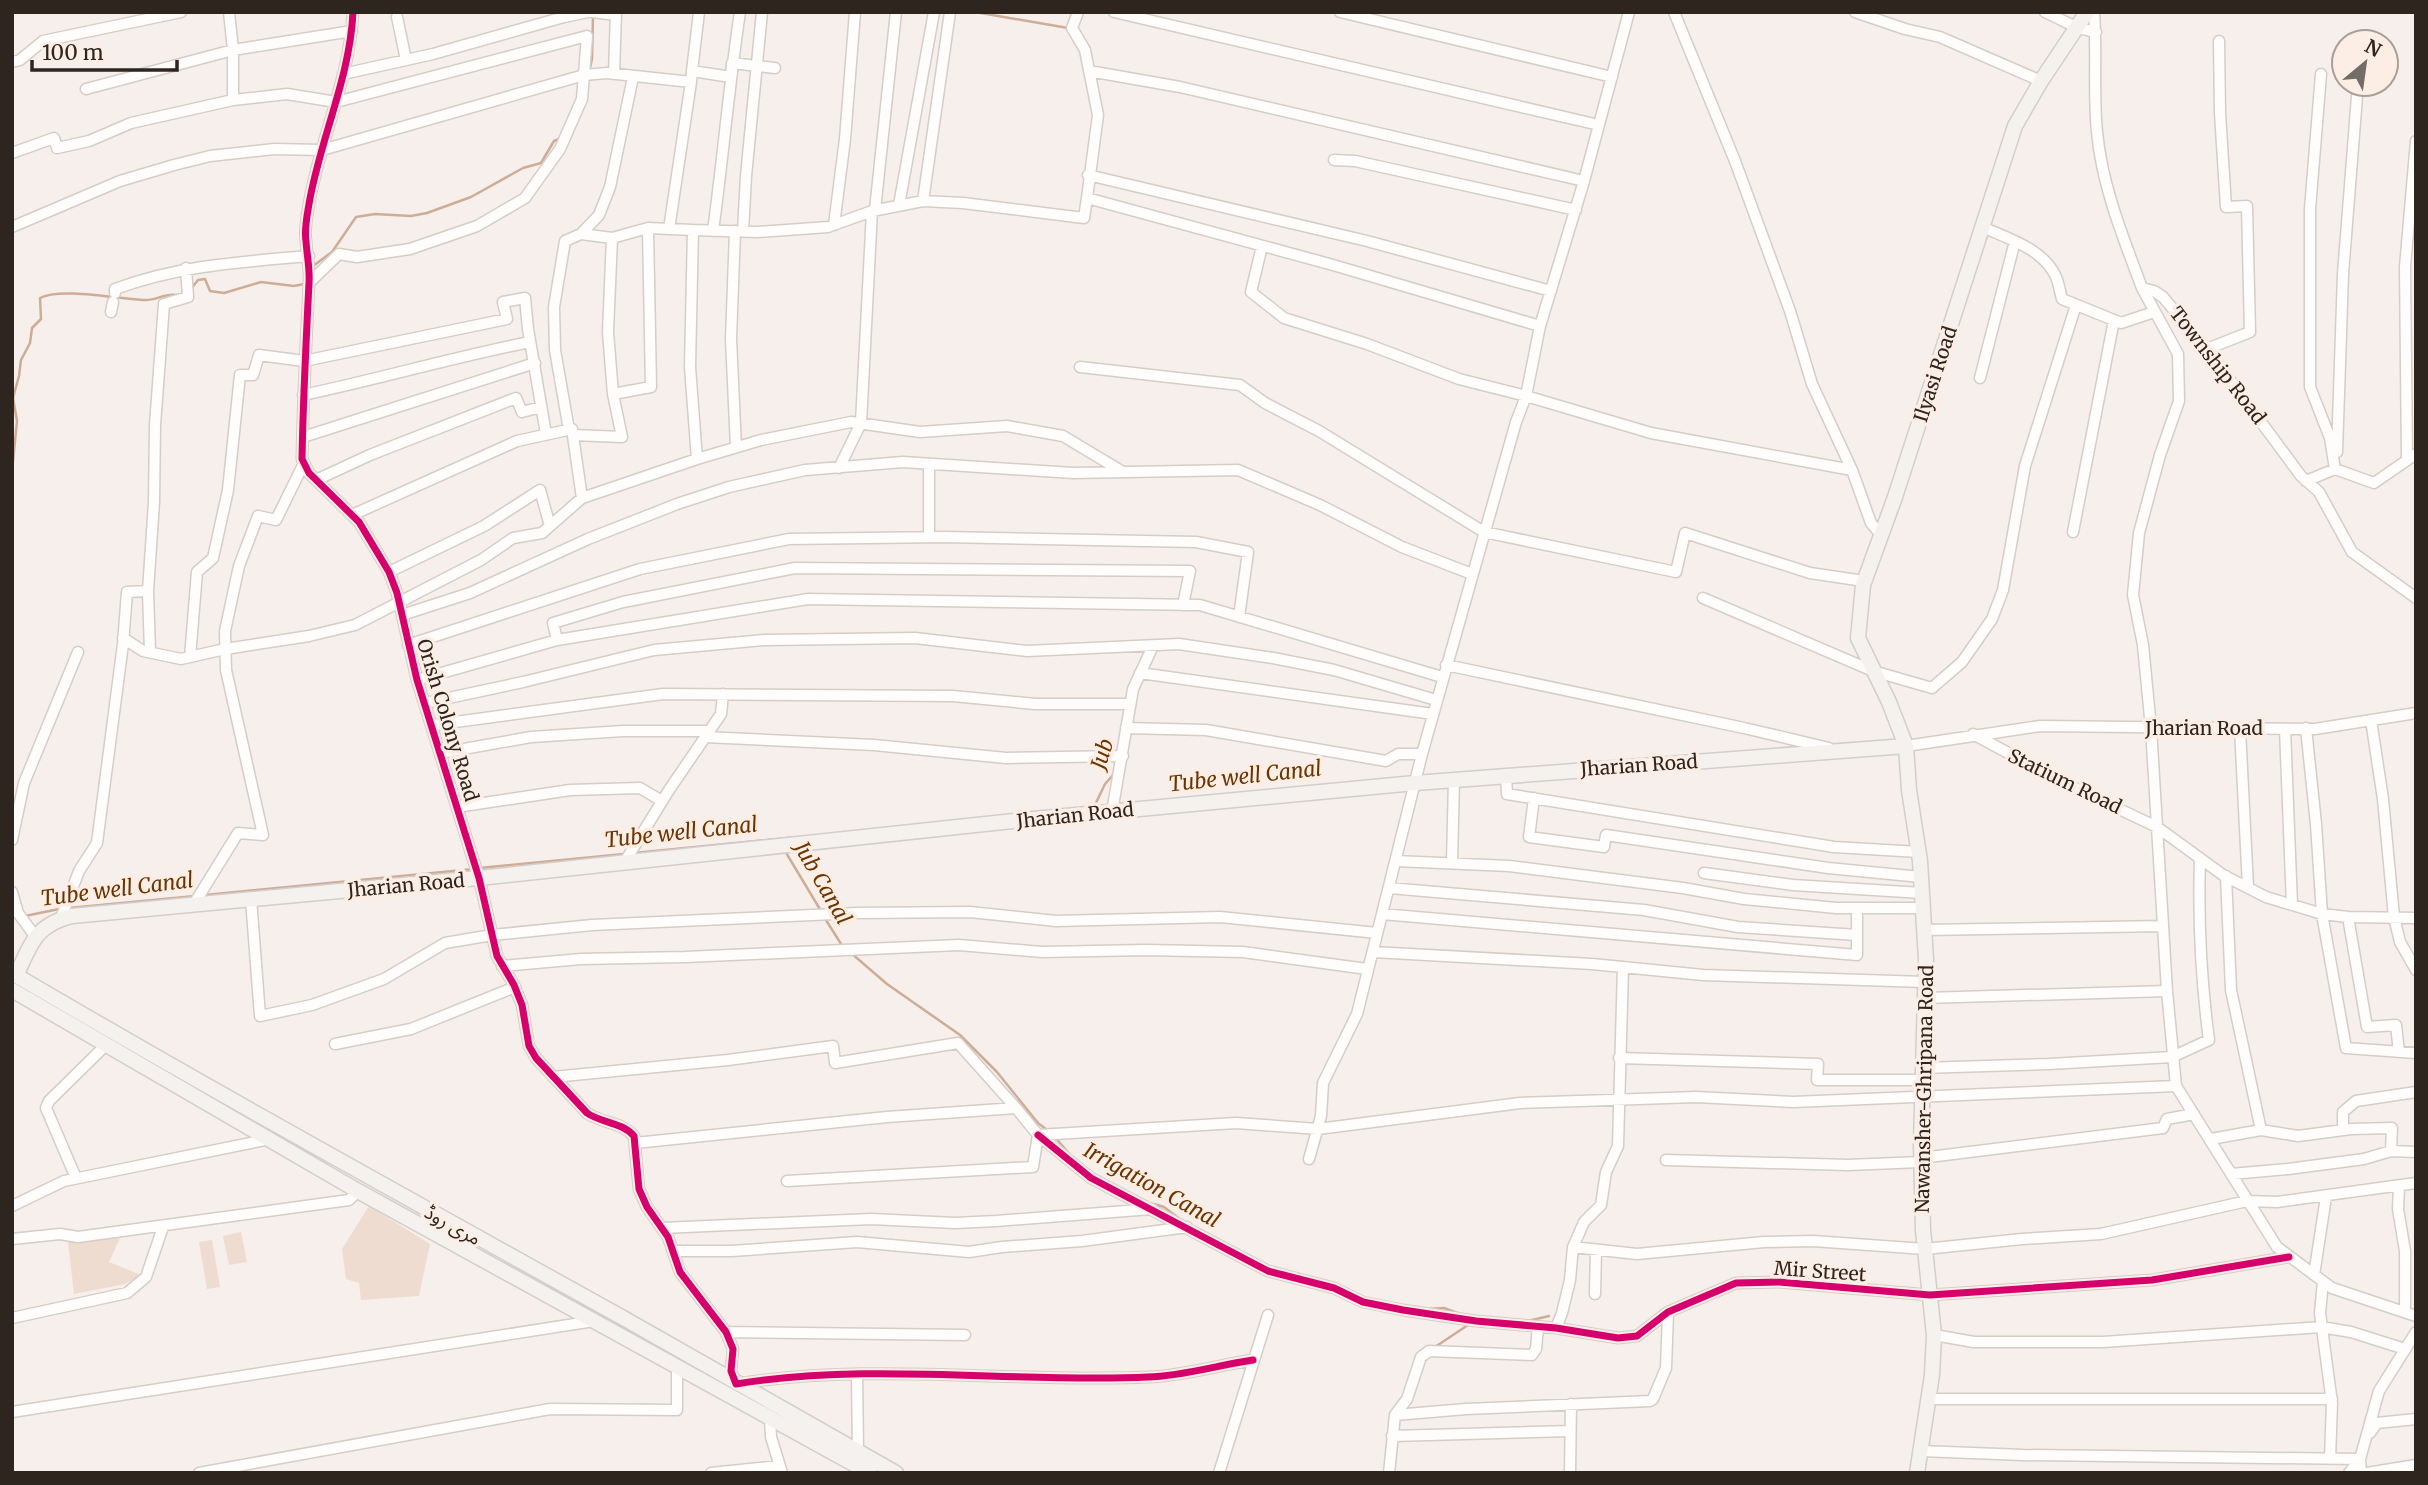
<svg xmlns="http://www.w3.org/2000/svg" width="2428" height="1485" font-family="Merriweather,'Noto Sans Arabic',serif">
<rect width="100%" height="100%" fill="#f7efeb"/>
<path fill="#efdcd0" d="M369,1206L430,1244L419,1296L361,1300L359,1283L346,1279L342,1249Z
M241,1232L247,1262L229,1265L223,1236Z
M121,1236L109,1262L141,1275L125,1284L74,1294L68,1242H85Z
M212,1240L220,1287L207,1289L199,1242Z"/>
<g fill="none" stroke-linecap="round" stroke-linejoin="round">
<path stroke="#cead97" stroke-width="2.5" d="M975,12L1068,28
M589,72L592,59L593,16
M313,266L332,252L356,217L375,214L411,216L427,213L471,197L523,168L541,163L554,141L559,139
M191,289L198,280L205,279L210,291L224,293L261,282L294,286L304,284
M12,471L17,421L13,398L19,376L21,360L30,343L32,328L41,319L40,298C59,287 120,299 144,300C156,301 164,293 176,295
M1344,783L1355,782
M1094,807L1105,784L1113,775
M785,851L821,911
M634,853L798,837
M480,868L624,854
M205,895L474,869
M69,908L195,896
M25,916L59,909
M824,917L843,947
M851,953L887,984L960,1035L997,1072L1038,1123L1047,1130
M1055,1137L1071,1156
M1154,1204L1164,1207L1181,1220
M1429,1309L1444,1308L1460,1314
M1528,1321L1549,1316
M1435,1347L1468,1325"/>
<g stroke="#d5cdc8" stroke-width="13">
<path id="minor" d="M229,12L233,50V100
M353,12C350,78 320,139 309,204C307,216 304,230 306,241C307,256 310,269 309,283C306,342 303,400 302,459L309,473L359,522L389,572L397,593L417,680L479,878L497,956L514,985L522,1005L529,1046L536,1058L587,1113C601,1123 622,1122 634,1136L639,1189L647,1207L668,1237L680,1272L726,1332L733,1349L731,1371L736,1384C872,1362 1011,1383 1148,1377C1183,1376 1218,1365 1253,1360
M592,12L616,15
M1078,12L1072,28L1085,50L1098,115L1087,198
M1114,12L1599,125
M1340,12L1612,77
M1674,12L1735,161L1790,311L1812,384L1852,470L1871,523L1882,536
M1855,12L1905,29L1940,37L2041,81
M2045,12L2078,28L2096,32
M2094,12C2097,52 2093,92 2097,132C2102,186 2123,237 2142,288L2154,291L2163,297L2210,353L2301,476L2319,492L2352,552L2416,598
M397,17L406,60
M12,62L20,60L43,41L181,12
M692,71L699,12
M1089,71L1180,87L1584,181
M343,74L433,54L564,17L588,12
M614,74L616,12
M2321,74L2310,209V387L2330,438L2335,469
M86,89L233,50L352,31
M12,153L54,138L57,148L89,141L131,123L233,100L287,94L336,102L587,36L582,99L560,149L525,198L477,226L410,249L357,257L339,254L310,282
M1334,160L1355,161L1576,210
M1088,175L1367,241L1551,291
M923,201L950,12
M899,205L934,12
M875,210L896,12
M834,225L845,139L855,12
M12,227L120,181L174,165L210,156L274,149L322,150L584,75L607,73L691,82L692,71L731,77L732,63L775,68
M1982,227C2007,238 2044,249 2056,277C2059,284 2060,292 2062,299L2121,323L2154,312
M669,229L691,82
M693,230L757,232L828,227L872,211L923,201L963,203L1084,218L1087,198L1333,265L1540,326
M713,231C723,158 729,85 740,12
M735,231L731,339L736,447
M743,231L746,176L762,12
M581,234L599,215L610,187L633,77
M1262,246L1251,292L1284,318L1367,344L1459,379L1526,396L1651,433L1852,470
M2142,288L2178,354L2179,401L2160,455L2139,533L2133,595L2143,645L2151,728L2167,991L2176,1086L2277,1247L2332,1288L2416,1316
M115,293V289C180,265 241,262 309,256
M111,312L113,302
M2207,349L2250,332L2247,206L2226,207L2220,113L2219,41
M1080,367L1240,385L1265,403L1319,431L1484,532L1676,572L1685,533L1810,573L1864,581
M1980,378L2015,241
M613,394L651,387L648,228
M303,395C379,379 454,357 530,342
M569,430L555,350L554,307L565,241L581,234L612,238
M573,435L622,437L613,394L608,332L612,238L648,228L693,230L690,367L697,459
M303,437L535,363
M2337,452L2343,274L2358,84
M2407,460L2405,267L2416,141
M929,464V537
M839,468L861,423L872,211
M316,480L370,455L516,398L522,412L541,407
M2306,481L2335,469L2374,483L2416,454
M352,515L517,441L572,429L582,498
M2073,532L2114,320
M389,572L484,526L540,490L550,526
M148,591L150,652
M1703,598L1873,671L1932,688L1962,662L1992,619L2003,590L2025,466L2076,305
M402,615L470,593L588,539L677,504L729,487L805,470L903,462L1073,473L1238,470L1320,505L1402,547L1472,574
M123,638L143,651L181,659L225,649L309,636L355,625L481,560L513,538L542,533L582,498L697,459L761,440L851,422L920,432L1007,426L1063,436L1123,472
M557,640L553,623L623,602L795,568L1190,571L1183,605
M408,645L640,569L789,539L944,537L1196,542L1248,552L1239,617
M190,657L197,572L213,558L228,490L240,375H253L259,355L304,361L507,319L503,302L525,298L528,329L546,434
M1446,665L1744,728L1829,748
M1140,673L1433,714
M417,680L557,640L808,599L1200,605L1442,677
M425,703L523,682L654,650L765,640L915,638L1027,651L1179,644L1273,658L1334,670L1436,700
M2371,720L2383,799L2394,917L2400,942L2416,970
M433,725L663,694L953,696L1035,704H1130
M1126,728L1206,730L1386,761L1398,754H1422
M2306,728L2316,824L2322,914L2346,1048L2416,1053
M2240,729L2248,887
M2285,729L2292,905
M1973,734L2060,781L2157,827L2223,875L2266,897L2322,914L2348,917L2416,918
M705,737L874,745L1006,758L1123,756
M1906,746L2040,726L2315,729L2416,713
M441,753L531,737L623,731H710
M1506,775L1507,794L1834,847L1919,852
M1534,798L1529,837L1604,847L1606,835L1828,868L1921,877
M457,807L570,790L640,788L662,801
M1112,812L1133,689L1153,646
M12,840L24,783L78,652
M1396,861L1509,866L1683,888L1744,899L1836,908H1923
M624,863L669,790L721,714L723,694
M1452,863L1454,779
M1704,873L1793,885L1922,893
M2226,876L2231,990L2261,1130L2298,1136L2351,1129L2392,1128L2391,1151
M1389,888L1644,910L1738,927L1857,935
M12,892L18,913L35,936
M251,899L260,1016L312,1005L384,979L445,943L492,935L592,925L857,913L970,912L1056,921L1220,917L1377,933
M194,904L238,833L263,835L226,670L225,631L239,566L258,516L276,520L304,463
M1382,914L1857,955V909
M2348,917L2367,1027L2396,1025L2399,1052
M61,918L79,871L97,843L123,644L127,592L148,591L154,502L155,425L164,304L188,297L186,268
M1924,930L2163,926
M1373,952L1592,964L1703,975L1925,982
M502,966L581,959L685,957L959,945L1042,952L1146,950L1243,952L1367,969
M1924,998L2167,991
M335,1044L411,1029L515,987
M1619,1058L1818,1064L1817,1080H1922
M1922,1068L2049,1064L2172,1057L2209,1040C2201,980 2198,919 2200,858
M553,1077L728,1060L833,1046L835,1063L958,1043L1016,1108
M2343,1130V1112L2356,1101L2416,1092
M1038,1135L1091,1178L1268,1271L1334,1288L1363,1302L1403,1310L1476,1321L1556,1328L1618,1338L1637,1336L1668,1312L1736,1283L1779,1282L1930,1295L2152,1280L2289,1257
M1038,1135L1236,1123L1318,1129L1520,1103L1580,1101L1696,1097L1793,1102L2176,1086
M2211,1139L2261,1130
M635,1143L887,1117L1016,1108L1038,1135L1033,1167L787,1181
M1921,1158L2163,1128L2167,1119L2194,1114
M1309,1159L1321,1116L1323,1083L1357,1014L1422,754L1516,422L1526,396L1540,326L1584,181L1629,12
M1666,1160L1848,1165L1921,1162
M2231,1174L2288,1169L2364,1159L2391,1151L2416,1152
M76,1178L46,1108L49,1101L107,1044
M2399,1186L2398,1209L2405,1251V1312
M12,1206L64,1181L270,1139
M662,1228L871,1219L955,1223L996,1221L1152,1209
M12,1239L60,1234L78,1237L349,1200L358,1191
M1573,1247L1637,1254L1764,1242L1813,1241L1925,1249L2022,1239L2101,1234L2247,1201L2277,1202L2416,1183
M674,1251H732L857,1242L969,1252L1002,1247L1082,1241L1187,1227
M2314,1275L2326,1197
M2323,1282L2320,1313L2332,1403L2330,1459
M1595,1294L1596,1250
M12,1318L127,1293L146,1277L163,1227
M1556,1328L1562,1313L1570,1280L1573,1247L1584,1222L1601,1205L1606,1172L1618,1146L1623,967
M726,1332L965,1335
M1934,1335L1974,1342H2103L2321,1327L2351,1332L2405,1349
M857,1374L858,1452
M1929,1399H2332
M12,1412L594,1321
M1395,1415L1466,1409L1650,1401L1653,1399L1666,1368L1668,1312
M770,1417L771,1437L782,1473
M2370,1433L2377,1423L2416,1419
M1392,1436L1570,1431
M1921,1451L2023,1455L2360,1459
M199,1473L550,1409L677,1410V1366
M711,1473L779,1466
M1219,1473L1268,1315
M1389,1473L1395,1415L1407,1399L1421,1357L1429,1351L1532,1355L1536,1349L1538,1326
M1570,1473L1571,1404
M2349,1473L2360,1459
M2361,1473L2360,1459L2379,1391L2416,1332
M2367,1473L2416,1465"/>
</g>
<g stroke="#d2cecb" stroke-width="17">
<path id="major" d="M12,973C214,1092 420,1205 625,1319C715,1370 805,1422 896,1473
M16,976C31,944 35,925 72,916L479,878L1023,820L1415,783L1906,746
M12,990L358,1191L870,1473
M1917,1473L1932,1375L1934,1335L1923,1230L1921,1144L1926,960L1920,861L1909,790L1906,746L1889,702L1858,638L1863,585L1895,497L2015,126L2041,81L2087,12"/>
</g>
<use href="#minor" stroke="#fefdfc" stroke-width="10"/>
<use href="#major" stroke="#f5f1ee" stroke-width="14"/>
<g stroke="#fdeee5" stroke-width="11">
<path id="cycleway" d="M353,12C350,78 320,139 309,204C307,216 304,230 306,241C307,256 310,269 309,283C306,342 303,400 302,459L309,473L359,522L389,572L397,593L417,680L479,878L497,956L514,985L522,1005L529,1046L536,1058L587,1113C601,1123 622,1122 634,1136L639,1189L647,1207L668,1237L680,1272L726,1332L733,1349L731,1371L736,1384C872,1362 1011,1383 1148,1377C1183,1376 1218,1365 1253,1360
M1038,1135L1091,1178L1268,1271L1334,1288L1363,1302L1403,1310L1476,1321L1556,1328L1618,1338L1637,1336L1668,1312L1736,1283L1779,1282L1930,1295L2152,1280L2289,1257"/>
</g>
<use href="#cycleway" stroke="#d6006c" stroke-width="7"/>
</g>
<g text-anchor="middle" dominant-baseline="central" stroke-width="7" stroke-linejoin="round" paint-order="stroke">
<g font-size="19" fill="#2e251f" stroke="#fdeee5">
<text transform="translate(2218 365) rotate(52)">Township Road</text>
<text transform="translate(1935 374) rotate(-72)">Ilyasi Road</text>
<text transform="translate(448 720) rotate(73)">Orish Colony Road</text>
<text x="2204" y="728">Jharian Road</text>
<text transform="translate(1639 765) rotate(-4)">Jharian Road</text>
<text transform="translate(2065 781) rotate(26)">Statium Road</text>
<text transform="translate(1075 815) rotate(-6)">Jharian Road</text>
<text transform="translate(406 885) rotate(-5)">Jharian Road</text>
<text transform="translate(1924 1089) rotate(-89)">Nawansher-Ghripana Road</text>
<text transform="translate(453 1225) rotate(29)">مری روڈ</text>
<text transform="translate(1820 1271) rotate(4)">Mir Street</text>
</g>
<g font-size="21" font-style="italic" fill="#6c3500" stroke="#fdeee5">
<text transform="translate(1102 754) rotate(-73)">Jub</text>
<text transform="translate(1245 776) rotate(-6)">Tube well Canal</text>
<text transform="translate(681 832) rotate(-6)">Tube well Canal</text>
<text transform="translate(823 883) rotate(60)">Jub Canal</text>
<text transform="translate(117 889) rotate(-7)">Tube well Canal</text>
<text transform="translate(1152 1185) rotate(29)">Irrigation Canal</text>
</g>
</g>
<rect width="2428" height="1485" fill="none" stroke="#2e251f" stroke-width="28"/>
<g transform="translate(2365 63) rotate(29)"><circle r="33" fill="#fdeee5" stroke="#aa9e96" stroke-width="2"/>
<path d="M0-5L12 26L0 18L-12 26Z" fill="#746c66"/>
<text y="-10" font-size="19" font-weight="bold" text-anchor="middle" fill="#2e251f">N</text>
</g>
<path d="M32 60v10h145v-10" fill="none" stroke="#2e251f" stroke-width="3.5"/>
<text x="42" y="60" font-size="21" fill="#2e251f" stroke="#fdeee5" stroke-width="5" paint-order="stroke">100 m</text>
</svg>
